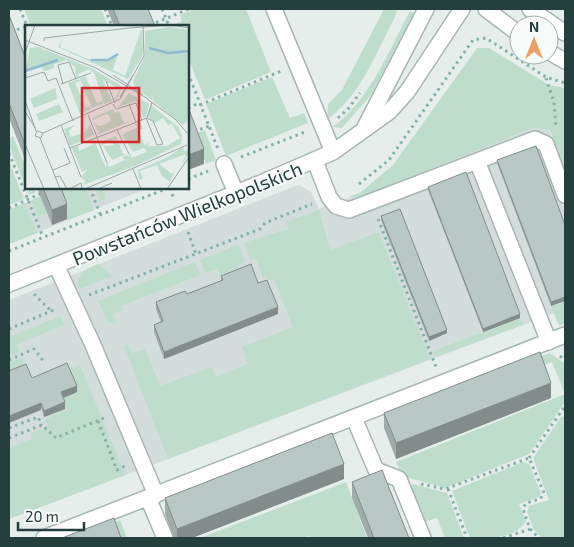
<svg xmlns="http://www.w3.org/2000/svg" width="574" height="547" font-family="'Exo 2',sans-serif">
<rect width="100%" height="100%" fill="#e5eeeb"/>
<path fill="#d3dddb" d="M532,128L549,130L565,172V309L9,519V300L295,186L299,185L311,192L319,209Z
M63,188H148L9,244V210Z"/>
<path fill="#bfddcd" d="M24,9H101L108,26H31Z
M194,9H246L271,72L205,100L188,57V26L174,24L182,21L180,15Z
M384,9H397L395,17C376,53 361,95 327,120L328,104L342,90Z
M410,11L414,13L371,95L342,128L333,127C371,98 388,52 410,11Z
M477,48H489L549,85L565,88V172L550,130L532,128L364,196L349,197L361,192L393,165Z
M272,77L290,118L304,113L308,123L226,156L206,104Z
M205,130L216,160L206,164L202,152L188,137Z
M13,136L26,168V188H34L36,192L29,195L9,146V138Z
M9,161L24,199L9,205Z
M63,188H86L94,210L68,220L62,207L39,216L41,225L31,200Z
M95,188H110L104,190L106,199L100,201Z
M25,203L37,233L9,244V210Z
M319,210L330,250L379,232L430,359L168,459L124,346L128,344L132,353L145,349L160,386L212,367L216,377L248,364L242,347L293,327L274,279L270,280L262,276L256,258L251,260L244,243C260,237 273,234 289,229L286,222Z
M238,245L245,262L238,265L237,269L220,275L217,269L205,273L200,260Z
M195,262L200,275L121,306L123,310L113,314L116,324L108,322L98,301Z
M98,264L112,276L79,289C75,274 86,269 98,264Z
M565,301V323L559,326L551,306Z
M61,316L64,325L17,344L19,352L9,356V337Z
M520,318L523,325L435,357L433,351Z
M550,353L565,364V402L529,454L445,488L402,476L396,462L565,394L552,362L534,369L531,360Z
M22,358L26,370L9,377V363Z
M80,365L125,475L9,519V448L32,439L30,434L48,427L45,419L67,410L63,398L77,392L67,370Z
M565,416V538H542L534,530L527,512L529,506L549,500L533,458L561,417Z
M523,462L529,464L541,493L539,497L519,504L526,521C514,540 489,538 470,538L452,491Z
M346,482L367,538H311L310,536L303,538H200Z
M413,484L447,493L464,538H445L437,518L424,522L410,490Z
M120,520L127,538H115L94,530Z"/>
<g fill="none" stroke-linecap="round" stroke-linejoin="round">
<g stroke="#a8b6b3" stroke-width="18">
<path id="minor" d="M274,9L333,152
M486,9L519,34
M530,9L565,33
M549,52L565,61
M365,127L426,9
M315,161L329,197L336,206L349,210L535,139L546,144L565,195
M477,161L549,342
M224,164L236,193
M56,265L93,345L156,495
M9,284L261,183L333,152L389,112L407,92L462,9
M354,418L376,470L399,479L423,538
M148,498L165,538
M44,538L565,335"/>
</g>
<path stroke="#87b0ab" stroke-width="3" stroke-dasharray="2.5 4" stroke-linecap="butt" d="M20,9L27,26
M105,9L112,26
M162,9L169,26
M150,25L189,9
M11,32L27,26
M188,73L218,149
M546,78L554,102L556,128
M200,105L281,71
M188,108L199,103
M338,118L348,109L360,93
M188,134L209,126
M9,153L43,237
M241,157L305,132
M188,179L208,171
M359,184L389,160L473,40L486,38L546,77L565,83
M90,188L100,214
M170,188L174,199
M9,208L42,193
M378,219L436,367
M188,232L196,254
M9,251L168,188
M34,294L52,312
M89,295L260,229L265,223L312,204
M9,329L56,309
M560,356L565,360
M9,360L34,349L45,363
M98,421L117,470L125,466
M9,428L38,417L42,425
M9,438L42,425L56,438L104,418
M529,458L565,406
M421,484L445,489L529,458L544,493L540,499L526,503L523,509L530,529L503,538
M448,489L467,538
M530,529L539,538"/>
<use href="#minor" stroke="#fff" stroke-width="15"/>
</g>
<path fill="#a0aca9" d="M107,9H148L155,26H114Z
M9,15L26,59V162L9,118Z
M497,160L565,225L551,306L497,163Z
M428,187L520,318L483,332L428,190Z
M37,188H61L67,219L52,225Z
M381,216L447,333L429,341L381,220Z
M221,276L258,283L278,314L164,359L154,332V325L161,322L156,309V302L187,294L221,281Z
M32,378L77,392L63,398L65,409L44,417Z
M551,398L396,459L384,428V413Z
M344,479L192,538H174L165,514V498Z
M352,482L409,538H368L352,498Z"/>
<path fill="#828c8a" d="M204,149V164L188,170V155Z
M67,204V219L52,225V210Z
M565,297V301L551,306V302Z
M278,307V314L164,359V352Z
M520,314V318L483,332V329Z
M447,330V333L429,341V337Z
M551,383V398L396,459V443Z
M77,386V392L61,399V392Z
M65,402V409L44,417V411Z
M41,403V410L9,423V416Z
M344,464V479L192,538H177V529Z"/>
<path fill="#bac8c5" stroke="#828c8a" d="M113,9H148L155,26H120Z
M9,15L26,59V147L9,103Z
M188,107L204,149L188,155Z
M536,146L565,225V297L551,302L497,160Z
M466,172L520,314L483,329L428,187Z
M43,188H61L67,204L52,210Z
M400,209L447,330L429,337L381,216Z
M251,264L258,283L267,280L278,307L164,352L154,325L163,321L156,302L185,291L187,294L223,280L221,276Z
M540,352L551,383L396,443L384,413Z
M67,363L77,386L61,392L65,402L44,411L41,403L9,416V371L26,364L32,378Z
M332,433L344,464L177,529L165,498Z
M382,470L409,538H374L352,482Z
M114,518L121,538H62Z"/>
<g text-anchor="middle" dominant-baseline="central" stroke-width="4.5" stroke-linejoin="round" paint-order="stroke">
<g font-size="19" fill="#253f3d" stroke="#f6faf9">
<text transform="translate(187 213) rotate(-22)">Powstańców Wielkopolskich</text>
</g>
</g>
<g transform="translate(25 25)">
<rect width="164" height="164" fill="#e5eeeb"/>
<path d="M145,2L164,5V94L158,100L128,76V71L127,75L110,63L108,56L120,31V6ZM116,5L117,7L118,26L117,32L103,54L33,22L38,12L35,22L63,34H83L93,29L88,45L100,51ZM13,22L68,44L95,60L96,64L93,72L89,75L95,64L78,55L87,76L79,79L69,48L64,44L53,49L54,51L51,52L50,42L42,35L29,39V43L20,46L15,41L0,47L5,23ZM60,51L72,78L77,76L78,79L67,83L55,54ZM54,54L55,56L50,58L61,83L65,81L66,84L55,89L43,58ZM30,60L32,74L9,83L5,74L30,63ZM104,68L124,79L121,92L118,93L111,76L93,82ZM32,75L38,87L14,96L11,89L34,79ZM126,80L153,102L157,110L156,119L110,141L58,160L60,156L56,152L62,145L57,147L47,123L53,121L54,126L69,119L66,116L69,115L81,143L82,138L84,142L100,135L97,132L103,130V132L106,128V133L122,127L119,123L108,127L97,110L113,102L109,99L116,98L118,104H113L120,121L124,117L123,121H142L155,113L147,99L143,100L138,93L130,98L123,91ZM88,84L90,88L94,86L99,98L109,95L74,109L69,97L73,101L79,100L86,96L84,91L82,89L68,95L67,93ZM65,99L69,110L45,121L39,104L50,100L44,106L46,112L60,107ZM91,111L98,129H102L87,135L78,121L89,120L88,116L77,120L75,117ZM158,122L159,126L164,125V129L157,139L161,129L134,139L147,149L150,146L145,157L137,151L132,140L115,146L118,153L114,155L113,145L141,133Z" fill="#bfddcd"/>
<path fill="none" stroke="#90bacf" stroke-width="2.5" d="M124,23L143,28L164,26M66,35H83L93,29M0,46L33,35"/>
<path fill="none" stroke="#98a8a5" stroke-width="1" d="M0,15L71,43L123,74M19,16V13L104,3L146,0L164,3M0,28L10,0M88,50L118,70M0,53L19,47L23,56L31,53L48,96M81,56L90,78M36,59L66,48M38,59L33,40L44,37L51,54M95,72L108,50M122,74L150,94L164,110M0,75L11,106M88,79L91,84L111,78L117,95M104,79L111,97M0,86L10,103M63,90L72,112M121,93L132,120L138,119L128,96L122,93M36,100L56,152M92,105L104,129M18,108L16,113L10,111L12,106L18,108L95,74L119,31L118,0M15,113L35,164M72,113L82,138M0,119L19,164M45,123L122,93L127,77M108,144L116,164M28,145L45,138L39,123M30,152L35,151L42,164M44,164L56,158L57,163M60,164L162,120M73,164L87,158M142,164L164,132"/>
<path fill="#d62828" fill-opacity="0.15" stroke="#d62828" stroke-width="2.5" d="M57,63H114V117H57Z"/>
<rect width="164" height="164" fill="none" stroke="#253f3d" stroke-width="2.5"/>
</g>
<rect width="574" height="547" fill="none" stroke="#253f3d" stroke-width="20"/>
<g transform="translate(534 40)"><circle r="24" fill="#f6faf9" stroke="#a2afae"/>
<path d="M0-4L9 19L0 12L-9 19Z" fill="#eba065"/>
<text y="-8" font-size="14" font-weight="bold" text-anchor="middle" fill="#253f3d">N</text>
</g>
<path d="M18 522v8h66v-8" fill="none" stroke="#253f3d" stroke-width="2.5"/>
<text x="25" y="522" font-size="15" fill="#253f3d" stroke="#f6faf9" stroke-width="4" paint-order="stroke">20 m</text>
</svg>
